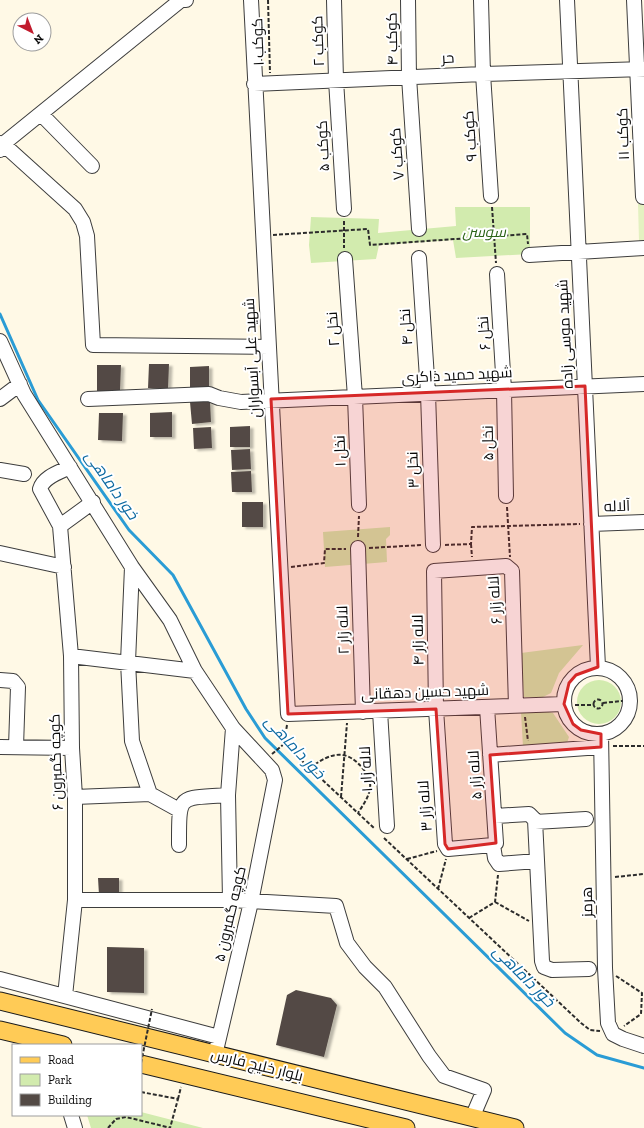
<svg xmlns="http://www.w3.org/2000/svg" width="644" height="1128" font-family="'Zilla Slab',Cairo,serif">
<defs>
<filter id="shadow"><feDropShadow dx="3.5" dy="2" stdDeviation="1" flood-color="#0004"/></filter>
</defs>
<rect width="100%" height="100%" fill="#fff9e6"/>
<path fill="#d2ebae" d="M455,207H530V254L456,258L453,240L379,245L376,259L311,263L309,245L311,217L379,219L378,233L456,226Z
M390,527V535L386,539L387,562L325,567L323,532Z
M583,645L559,673L551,693L543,697H524L521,653Z
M577 702a22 22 0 1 1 44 0a22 22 0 1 1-44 0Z
M544,711L553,713L569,737L567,743L523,747L521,712Z
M141,1112L203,1128H91L87,1115H141Z"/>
<path fill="#e4f1c1" d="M638,204H644V240L639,241Z"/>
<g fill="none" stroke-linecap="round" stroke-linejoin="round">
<path stroke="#2a9cd5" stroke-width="3" d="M0,314L38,400L129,530L173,575L246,709L265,738L565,1033L597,1055L644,1068"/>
</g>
<path fill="#534a45" filter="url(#shadow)" d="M149,364H169L168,389L148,388Z
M97,365H121L120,391H97Z
M209,366V387L190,388V367Z
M210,401L211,422L192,424L190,402Z
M172,412V437H150V413Z
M99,413H123L122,441L98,440Z
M250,426V447H230V427Z
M211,427L212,448L194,449L193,428Z
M250,449L251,469L232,470L231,450Z
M251,471L252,492H232L231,472Z
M242,502H263V527H242Z
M98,878H119V895H99Z
M107,947L144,948V993L107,992Z
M296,990L331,998L337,1005L324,1057L276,1045L287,995Z"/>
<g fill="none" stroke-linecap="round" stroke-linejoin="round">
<g stroke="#3d3d3d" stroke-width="16">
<path id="minor" d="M251,0L288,714L564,704
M334,0L336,80L344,209
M408,0L409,77L419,229
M481,0L483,74L491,196
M567,0L598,667
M634,0L643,197
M254,84L483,74L644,69
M41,114L92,166
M0,143L3,144L181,0H186
M0,150L3,144L75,209L83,222L87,236L93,345L268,347
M529,255L644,248
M419,258L428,393L433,545
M345,259L355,397L359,505
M497,274L504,390L506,496
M0,341L24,394L132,567L170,620L195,671L233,728L272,770L275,780L251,902L215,1055
M0,399L20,384
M88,399L209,394L219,398L241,402L644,384
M0,470L24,474
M591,524L644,522
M60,526L93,502
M358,548L363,712
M0,553L64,567
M132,567L128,662L132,741L150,794
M71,656L195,671
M564 701a33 33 0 1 1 66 0a33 33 0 1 1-66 0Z
M0,680L13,681L18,687L16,747
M487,707L496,843L493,845L448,849L445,844L436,709L434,571L506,566L512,571L516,706
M380,711L387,826
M601,734L605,968L608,1023L613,1034L623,1039L644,1046
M0,747L72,748
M490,755L601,747
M75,797L150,794L179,810
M495,816L529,814L535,820L542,961L544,967L552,970L589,969
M535,822L586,819
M179,845C179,792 178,799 228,795
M493,845L495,858L499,864L537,861
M75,900H230L336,906L347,943L365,967L385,987L429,1056L444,1076L484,1090L472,1118
M230,900L228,795L233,728
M0,979L219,1037
M65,996L75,900V797L72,748L71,656L60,526L40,489C43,477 60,472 70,467
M71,1115L75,1128"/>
</g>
<g stroke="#1b1b1b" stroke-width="19">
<path id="major" d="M0,1001L515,1128
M0,1030L63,1045
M141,1064L406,1128"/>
</g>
<path stroke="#2c2c2c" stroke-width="2" stroke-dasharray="4 2" stroke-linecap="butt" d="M268,0L270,73
M492,207L496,263
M344,221V248
M273,235L368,229L370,245L527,234L528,244
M507,507L510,557
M358,537L359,516
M471,544L472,557
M445,545L471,544L472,527L580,524
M369,548L422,545
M291,567L324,563L325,549H346
M593.5 704a4.5 4.5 0 1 1 9 0a4.5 4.5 0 1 1-9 0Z
M603,703L631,700
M575,705H594
M525,717L528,741
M287,725L284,744L375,829
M613,746H644
M272,754L284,744
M310,768C331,752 347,748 364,770C368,775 371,782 370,788C369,797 363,805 358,813
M341,797L347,723
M384,838L581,1023L590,1030L600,1031
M407,859L437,851
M615,877L644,874
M438,889L446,859
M495,902L529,921
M469,918L495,902L498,875
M616,976L642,993L641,1014L624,1026
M141,1092L178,1099L170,1128
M178,1099L181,1087
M108,1128L116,1119L126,1117L171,1128"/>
<use href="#minor" stroke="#fff" stroke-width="14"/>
<use href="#major" stroke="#ffcb56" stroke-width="17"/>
<path stroke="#2c2c2c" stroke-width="2" stroke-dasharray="4 2" stroke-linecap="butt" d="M141,1063L152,1009"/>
</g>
<path fill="#d62828" fill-opacity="0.2" stroke="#d62828" stroke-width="3" stroke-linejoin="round" d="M585,386L598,667L576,675L569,683L564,704L573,724L581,730L601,734V747L490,755L496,843L448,849L445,844L436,709L288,714L271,399Z"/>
<g text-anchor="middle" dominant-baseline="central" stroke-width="4" stroke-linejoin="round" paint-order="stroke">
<g font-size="15" fill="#0a0a0a" stroke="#fff">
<text transform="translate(392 39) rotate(-91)">کوکب ۴</text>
<text transform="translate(318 41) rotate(-92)">کوکب ۲</text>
<text transform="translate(258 42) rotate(-92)">کوکب ۱</text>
<text transform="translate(448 58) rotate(-3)">حر</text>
<text transform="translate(623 134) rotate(-92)">کوکب ۱۱</text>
<text transform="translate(470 136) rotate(-94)">کوکب ۹</text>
<text transform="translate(323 146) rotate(-93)">کوکب ۵</text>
<text transform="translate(397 154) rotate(-94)">کوکب ۷</text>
<text transform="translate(406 327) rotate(-94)">نخل ۴</text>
<text transform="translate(333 329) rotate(-94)">نخل ۲</text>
<text transform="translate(484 333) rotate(-94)">نخل ۶</text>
<text transform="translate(565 334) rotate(-93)">شهید موسی زاده</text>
<text transform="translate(252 358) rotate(-93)">شهید علی آبسواران</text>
<text transform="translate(457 375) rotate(-3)">شهید حمید ذاکری</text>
<text transform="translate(488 443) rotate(-91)">نخل ۵</text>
<text transform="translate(340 451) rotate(-92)">نخل ۱</text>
<text transform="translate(413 470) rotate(-92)">نخل ۳</text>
<text transform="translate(617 506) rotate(-2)">آلاله</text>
<text transform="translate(495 600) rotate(-94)">لاله زار ۶</text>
<text transform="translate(343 630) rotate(-92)">لاله زار ۲</text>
<text transform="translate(418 640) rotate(-91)">لاله زار ۴</text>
<text transform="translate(425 692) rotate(-2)">شهید حسین دهقانی</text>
<text transform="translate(56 762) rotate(-92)">کوچه گمبرون ۶</text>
<text transform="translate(366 769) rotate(-93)">لاله زار ۱</text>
<text transform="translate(475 775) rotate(-94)">لاله زار ۵</text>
<text transform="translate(425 806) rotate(-94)">لاله زار ۳</text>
<text transform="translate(587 902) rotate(-91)">هرمز</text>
<text transform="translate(230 914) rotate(-77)">کوچه گمبرون ۵</text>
<text transform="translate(257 1065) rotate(14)">بلوار خلیج فارس</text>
</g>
<g font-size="15" font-style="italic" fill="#2c6418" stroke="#fff">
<text x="484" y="232">سوسن</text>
</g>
<g font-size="16" font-style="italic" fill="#0d6aa1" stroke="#fff">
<text transform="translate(112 485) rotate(55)">خور داماهی</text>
<text transform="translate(295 747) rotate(47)">خور داماهی</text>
<text transform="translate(524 976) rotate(45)">خور داماهی</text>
</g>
</g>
<rect x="12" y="1044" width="130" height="72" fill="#ffffff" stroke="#9d9d9d"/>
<rect x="20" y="1057" width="20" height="6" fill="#ffcb56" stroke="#9d9d9d"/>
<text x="48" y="1064" font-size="12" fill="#0a0a0a">Road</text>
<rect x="20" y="1074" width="20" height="12" fill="#d2ebae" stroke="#9d9d9d"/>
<text x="48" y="1084" font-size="12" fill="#0a0a0a">Park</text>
<rect x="20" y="1094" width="20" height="12" fill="#534a45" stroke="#9d9d9d"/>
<text x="48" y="1104" font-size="12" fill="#0a0a0a">Building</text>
<g transform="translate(32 32) rotate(138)"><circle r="19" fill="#ffffff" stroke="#9d9d9d"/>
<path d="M0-3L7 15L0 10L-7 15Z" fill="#c11b2d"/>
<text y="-6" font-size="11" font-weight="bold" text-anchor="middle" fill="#0a0a0a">N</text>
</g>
</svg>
